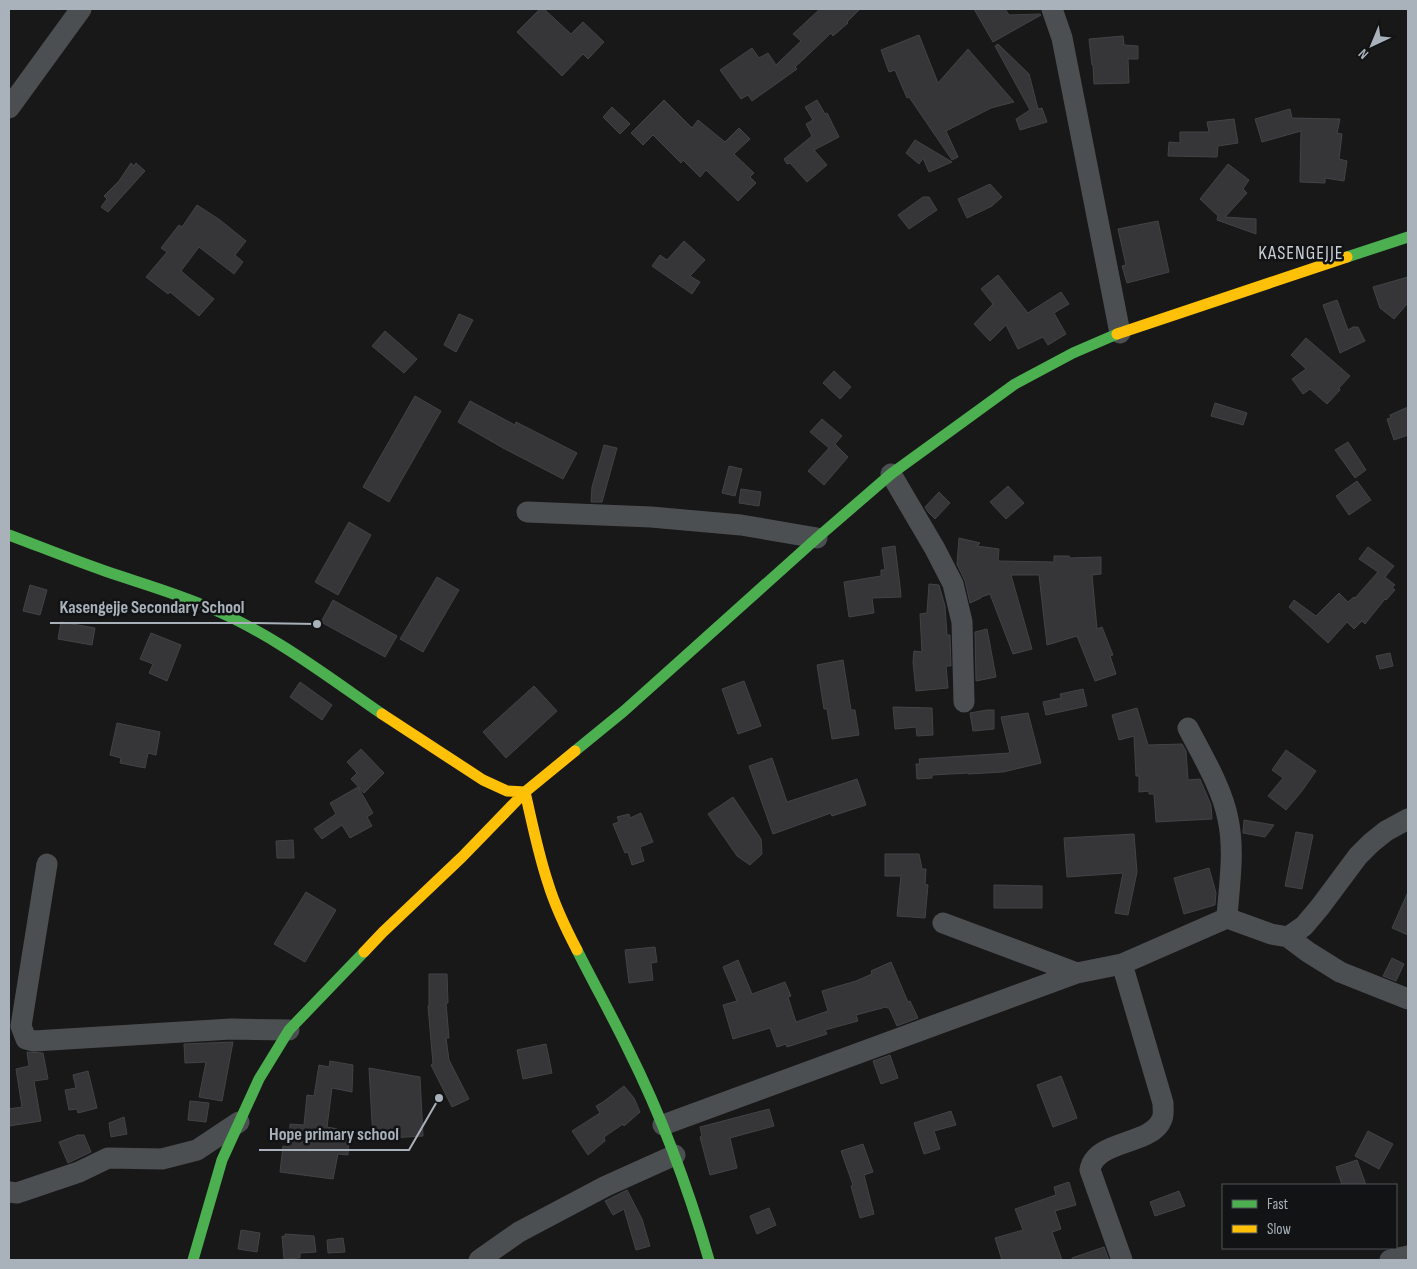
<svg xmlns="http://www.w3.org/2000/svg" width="1417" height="1269" font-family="'Sofia Sans Condensed',sans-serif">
<rect width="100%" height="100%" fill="#181819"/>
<path fill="#363638" stroke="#414345" d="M540,9H544L571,34L583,22L604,42L588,59L583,54L562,76L517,32Z
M820,9H860L847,22L848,23L833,36L831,33L809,54L795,67L797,69L752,101L748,95L741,99L720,70L752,48L759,58L768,53L776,65L801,41L793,34Z
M974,9H1005L1009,15L1040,14L1041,15L993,42Z
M919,35L938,83L968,49L1014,102L991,108L946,131L958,157L952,160L909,97L907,98L895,70L889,72L881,50Z
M1123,36L1124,45L1138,46V59H1128L1129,83L1094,84L1093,65H1092L1089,39Z
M998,44L1029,74L1038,109L1042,108L1047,122L1020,130L1016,119L1030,110L995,46Z
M664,100L692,128L698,120L725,142L739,128L750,139L734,154L754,173L750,177L756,183L738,201L706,170L700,177L683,160L681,163L653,135L643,145L631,133Z
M817,100L825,114L827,113L839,137L814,150L827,165L807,182L790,163L787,164L784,159L812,136L806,124L813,120L805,107Z
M612,107L630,124L620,134L603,117Z
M1290,109L1292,118L1340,119L1337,133L1342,134L1339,159L1347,161L1344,181L1325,178V183L1300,182L1301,131L1262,142L1255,119Z
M1234,119L1238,143L1218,146L1217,157L1168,156L1169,142L1180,143V132H1209L1207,122Z
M915,140L952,162L929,172L923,158L919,164L906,153Z
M131,163L134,166L136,163L145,171L108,212L101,207L107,199L104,196L119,181Z
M1228,164L1249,180L1243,189L1247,193L1225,217L1256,219V234L1217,220L1218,216L1200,199Z
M990,184L1002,197L992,206L967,218L958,199Z
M923,197H929L937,210L909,229L898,215Z
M197,205L220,220L246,241L235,255L243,262L234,274L199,247L181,271L214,299L199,316L170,292L168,294L146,277L167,252L161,248L179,225L182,227Z
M1158,221L1169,272L1127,283L1122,266L1126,265L1118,229Z
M684,241L705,260L690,276L700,282L692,294L652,266L660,255L667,260Z
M998,275L1028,313L1061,292L1069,304L1054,313L1066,334L1048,345L1043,337L1018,349L1006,325L990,341L974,324L993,304L981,289Z
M1408,277V303L1394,319L1380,308L1373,287Z
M1337,300L1348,330L1353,327H1358L1365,341L1340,353L1323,305Z
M459,314L473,320L456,352L444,345Z
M385,331L417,359L404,373L372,346Z
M1306,338L1350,376L1339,388L1340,390L1327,404L1310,389L1303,394L1292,379L1306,369L1291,355Z
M834,371L851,387L840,399L823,383Z
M415,396L441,411L389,502L363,487Z
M470,401L515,425L516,422L577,453L563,479L503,448L458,422Z
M1215,403L1247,413L1243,425L1211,416Z
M1408,407V435L1394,440L1387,419L1391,418L1390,415Z
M822,419L842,436L835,444L848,457L824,485L808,471L829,448L810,432Z
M1348,442L1366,470L1355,478L1335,450Z
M604,445L617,448L602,502H591L592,487Z
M729,466L742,469L735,496L722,493Z
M1357,481L1371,500L1349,515L1336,496Z
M1008,486L1024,503L1006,519L990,502Z
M741,489L761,492L759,506L739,503Z
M939,492L950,503L935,519L928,512L925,507Z
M349,522L371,535L338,595L315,582Z
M959,538L980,543L977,546L999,549L998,561L1054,562V556H1069L1070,558L1101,557V574L1092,575L1097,629L1102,627L1113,655L1110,656L1116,674L1095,681L1077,636L1047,645L1039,575H1011L1032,649L1013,654L990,594L981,597V598L970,603L965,581L957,564Z
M895,546L900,586L901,597L872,598L874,613L849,617L844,582L881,576V570H885L882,548Z
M1368,547L1394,566L1385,577L1395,585L1392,587L1395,590L1386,600L1385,599L1365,624L1362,621L1354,629L1347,622L1328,643L1289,607L1294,600L1316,616L1339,593L1348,602L1354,597L1355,598L1378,572L1359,559Z
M437,577L459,590L423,652L400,639Z
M929,584L939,585L945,606L947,635H950L951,666H946L948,688L916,691L913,662L914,651L922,652L920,614L927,613Z
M30,585L47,590L40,615L23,611Z
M333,600L397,636L385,657L321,622Z
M61,622L95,628L92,645L58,639Z
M987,629L996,677L976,681L975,632Z
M151,633L181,645L167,681L149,673L153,664L140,659Z
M1390,653L1393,666L1380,669L1376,656Z
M843,660L851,710H855L859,735L832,739L827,709H824L817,665Z
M744,681L761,726L738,734L722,689Z
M300,682L332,705L322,720L290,697Z
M534,686L557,711L506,758L483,732Z
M1083,689L1087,706L1046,715L1043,702L1061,698L1060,694Z
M893,707L932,708L933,735L917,736L916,727L895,729Z
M1137,708L1148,745L1182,744L1186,751L1188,780L1200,779L1211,805L1212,819L1156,822L1154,794H1149V791L1139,792V776H1136L1134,736L1119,740L1112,715Z
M987,710H994V729L973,731L970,713Z
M1028,713L1041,763L1003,772L968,774V773L932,775V778L917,779L916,764H920L919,759L1010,753L1001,717Z
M117,723L160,732L156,755L148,753L145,768L120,763L121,758L110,755Z
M361,749L384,773L364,793L351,779L357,773L347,762Z
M1286,750L1316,771L1302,791L1286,810L1268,796L1283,778L1272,770Z
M772,758L787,802L857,779L866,805L832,816L831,813L773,834L749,766Z
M358,787L373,813L367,817L372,826L350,838L342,825L322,839L314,829L336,814L330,803Z
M733,797L761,839L762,854L750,865L737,856L708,814Z
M641,813L653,842L640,847L644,861L632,865L628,852L625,853L613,824L619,822L617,817L629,814L630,818Z
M1244,820L1274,825L1265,837L1243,833Z
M1296,832L1313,835L1302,889L1285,886Z
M1134,834L1137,872L1128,915L1115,913L1123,873L1067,877L1064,838Z
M293,840L294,858H277L276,841Z
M885,854H919L922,869H926L925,884L928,885L925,918L897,916L901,876H885Z
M1209,868L1216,893L1215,905L1184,914L1174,878Z
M994,885L1042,886V908H994Z
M306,892L336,910L305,962L274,944Z
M1408,892V935L1392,928Z
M655,947L657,962L651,963L653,980L629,983L625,950Z
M1392,958L1404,964L1396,981L1383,976Z
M738,960L752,994L785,982L791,996L788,997L796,1022L828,1011L822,991L856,981L872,974L871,971L891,962L908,1002L910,1001L918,1018L897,1026L889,1008H887L886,1007L856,1015L858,1021L825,1030L827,1034L787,1047L786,1044L777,1047L770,1028L733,1039L723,1005L737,1001L723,967Z
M429,974H447L448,1003H446L449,1038H446L449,1060L469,1099L452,1107L431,1065L433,1064L428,1006H429Z
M233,1042L222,1101L199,1097L206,1062L185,1063L184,1044Z
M546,1044L552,1073L523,1079L517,1050Z
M27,1052L43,1053L48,1079L34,1081L41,1121L9,1126V1109L22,1107L16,1069L29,1066Z
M890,1055L898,1078L881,1084L873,1061Z
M330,1061L353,1065L352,1092L332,1088L327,1127L338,1129L336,1137L349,1138L348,1155L338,1154L333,1179L280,1172L283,1146L289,1147L290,1124L304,1125L307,1095L314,1096L319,1065L329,1067Z
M369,1068L420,1077L423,1136L373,1139Z
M88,1071L97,1108L78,1113L77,1109L69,1110L65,1090L76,1088L73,1075Z
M1061,1076L1077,1118L1053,1127L1037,1085Z
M624,1086L634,1098L640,1112L624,1126L623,1124L604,1137L605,1141L588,1155L572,1131L600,1113L596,1106L603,1102Z
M190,1101L209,1103L206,1122L188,1120Z
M769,1109L774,1126L730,1138L737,1168L710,1175L700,1137L702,1136L700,1127Z
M951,1111L956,1125L934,1131L940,1149L924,1154L914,1123Z
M124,1117L127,1134L111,1137L109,1123Z
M1368,1131L1393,1144L1379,1169L1355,1156Z
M78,1135H84L91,1152L68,1163L59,1142Z
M863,1144L873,1172L864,1175L874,1214L860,1218L851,1186L853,1185L841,1151Z
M1357,1160L1366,1185H1342L1336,1167Z
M1069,1182L1076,1205L1055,1211L1061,1229L1052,1232L1062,1260H1002L995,1238L1023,1230L1015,1209L1056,1195L1054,1187Z
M627,1190L642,1219L650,1246L636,1250L624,1209L613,1215L605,1201Z
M1179,1191L1185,1206L1155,1216L1150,1202Z
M769,1208L776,1225L757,1234L750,1216Z
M241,1230L260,1233L257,1252L238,1249Z
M285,1234L314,1236L316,1252L300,1253V1258L284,1259L282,1236L285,1237Z
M343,1238L345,1252L328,1253L327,1240Z
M1104,1247L1109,1260H1072V1258Z"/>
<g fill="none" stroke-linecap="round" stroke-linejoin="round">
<path stroke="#4c4f52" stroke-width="21" d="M1052,9L1062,38L1120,333
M9,108L81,9
M891,474L935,549L953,584L962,622L964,702
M527,512L651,517L741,525L817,538
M1188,728C1202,755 1222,788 1228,819C1235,852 1229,885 1227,918
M47,864L21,1026L26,1039L34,1041L231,1029L289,1030
M943,923L1077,973
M1288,937L1308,952L1340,972L1408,999
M1122,964L1163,1103C1163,1108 1164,1115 1162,1119C1152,1146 1095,1139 1090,1170L1122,1260
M663,1125L1077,973L1122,964L1227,918L1271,934L1288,937L1304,926L1320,907L1358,856L1371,843L1386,831L1408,819
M9,1192L17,1193L79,1172L108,1158L162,1159L197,1150L239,1122
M479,1260L519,1232L606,1186L675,1155
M1390,1260L1408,1256"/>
<path stroke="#4caf50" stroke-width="11" d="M1347,257L1408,237
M9,535C41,547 73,560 105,571C140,583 176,593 210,608C271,633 327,676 382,714
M575,751L624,711L817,538L891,474L1015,384L1073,353L1117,334
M577,950C594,984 612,1016 628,1049C662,1117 688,1187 709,1260
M193,1260L222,1160L259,1079L289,1030L364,952"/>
<path stroke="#ffc107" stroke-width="11" d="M1117,334L1347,257
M382,714L483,780L507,791L525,792C532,822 538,853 548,883C555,906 566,929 577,950
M364,952L383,932L462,857L525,792L575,751"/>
</g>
<g text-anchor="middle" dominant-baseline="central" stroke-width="5" stroke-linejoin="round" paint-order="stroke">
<g font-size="19" letter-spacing="1" fill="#cad0d6" stroke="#121315">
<text x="1301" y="253">KASENGEJJE</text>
</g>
</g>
<path fill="none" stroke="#a9b2ba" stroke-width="2" d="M317 624L255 623H50M439 1098L409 1150H259"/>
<g fill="#a9b2ba" stroke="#121315" stroke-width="2">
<circle cx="317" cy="624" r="5"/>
<circle cx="439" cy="1098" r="5"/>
</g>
<g font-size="18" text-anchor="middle" font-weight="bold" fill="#a9b2ba" stroke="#121315" stroke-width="5" stroke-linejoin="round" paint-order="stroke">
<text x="152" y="613">Kasengejje Secondary School</text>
<text x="334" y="1140">Hope primary school</text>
</g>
<rect width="1417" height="1269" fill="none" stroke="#a9b2ba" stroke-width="20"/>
<rect x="1222" y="1184" width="175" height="65" fill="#121315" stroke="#4e5357"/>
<rect x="1232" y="1200" width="25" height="8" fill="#4caf50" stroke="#4e5357"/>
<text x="1267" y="1209" font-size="15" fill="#a9b2ba">Fast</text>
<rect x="1232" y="1225" width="25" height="8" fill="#ffc107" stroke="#4e5357"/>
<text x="1267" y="1234" font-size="15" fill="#a9b2ba">Slow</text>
<g transform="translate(1372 45) rotate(224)" stroke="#121315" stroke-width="4" paint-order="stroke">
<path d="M0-4L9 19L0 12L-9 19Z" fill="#a9b2ba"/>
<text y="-8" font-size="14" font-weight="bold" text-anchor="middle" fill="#a9b2ba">N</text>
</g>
</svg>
